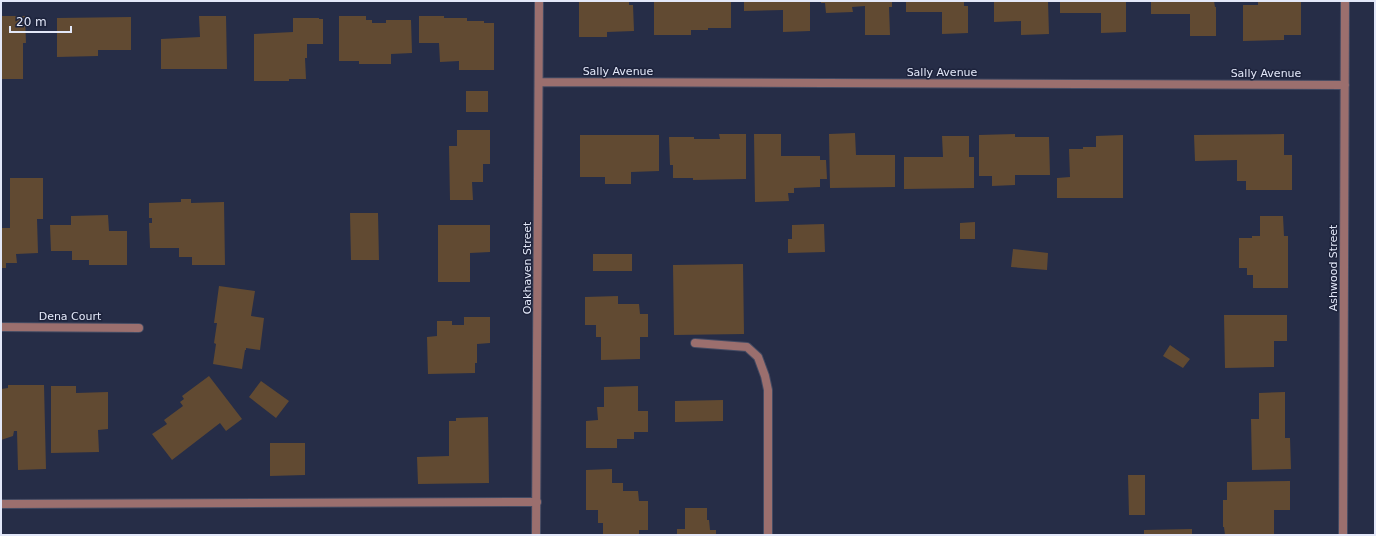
<svg xmlns="http://www.w3.org/2000/svg" width="1376" height="536" font-family="'DejaVu Sans',sans-serif">
<rect width="100%" height="100%" fill="#262d47"/>
<path fill="#614a32" d="M579,1H629V5H633L634,31L607,32V37H579Z
M654,1H731V28H708V30H691V35H654Z
M744,1H810V31L783,32V10L744,11Z
M821,1H892V7H889L890,35H865V6L852,7L853,12L826,13L825,3H821Z
M906,1H964V6H968V33L942,34V12H906Z
M994,1H1048L1049,34L1021,35V21L994,22Z
M1060,1H1126V32L1101,33V13H1060Z
M1151,1H1214L1215,7H1216V36H1190V14H1151Z
M1258,1H1301V35H1284V40L1243,41V5H1258Z
M1,16H25L26,43H23V79H1Z
M199,16H226L227,69H161V39L200,37Z
M339,16H366V20H372V23H386V20H411L412,53L391,54V64H359V61H339Z
M419,16H444V18H467V21H484V23H494V70H459V61L440,62L439,43H419Z
M131,17V50H98V56L57,57V18Z
M293,18H319V19H323V44H307V58H305L306,79H289V81H254V34L293,32Z
M466,91H488V112H466Z
M457,130H490V164H483V182H472L473,200H450L449,146H457Z
M855,133L856,155H895V187L830,188L829,134Z
M719,134H746V179L693,180V178H673V165H670L669,137H694V139H720Z
M754,134H781V156H820V160H826L827,179H820V187L794,188V193H788L789,201L755,202Z
M1015,134V137H1049L1050,175H1015V185L992,186V176H979V135Z
M1284,134V155H1292V190H1246V181H1237V160L1195,161L1194,135Z
M580,135H659V171L631,172V184H605V177H580Z
M1123,135V198H1057V178L1070,177L1069,149H1083V147H1096V136Z
M942,136H969V157H974V188L904,189V157H943Z
M10,178H43V219H37L38,253L16,254L17,263H6V268H1V228H10Z
M181,199H191V203L224,202L225,265H192V257H179V248H150L149,223H152V218H149V203L181,202Z
M350,213H378L379,260H351Z
M108,215L109,231H127V265H89V260H72V251H51L50,225H71V216Z
M1260,216H1283L1284,236H1288V288H1253V275H1247V268H1239V238H1252V236H1260Z
M975,222V239H960V223Z
M824,224L825,252L788,253V239H792V225Z
M438,225H490V252L470,253V282H438Z
M1013,249L1048,253L1047,270L1011,267Z
M593,254H632V271H593Z
M743,264L744,334L674,335L673,265Z
M219,286L255,291L251,316L264,318L260,350L246,348V350H245L242,369L213,364L216,344L214,343L217,323H214Z
M618,296V304H639L640,314H648V337H640V359L601,360V337H596V325H585V297Z
M1224,315H1287V341H1274V367L1225,368Z
M464,317H490V343L477,344V363H475V373L428,374L427,337L437,336V321H452V325H464Z
M1170,345L1190,359L1183,368L1163,356Z
M209,376L242,419L226,431L220,423L172,460L152,434L167,424L164,420L183,406L180,402L184,399L182,396Z
M261,381L289,401L276,418L249,397Z
M8,385H44L46,469L18,470L17,431H14L13,436L1,440V389L8,388Z
M51,386H76V393L108,392V429L98,430L99,452L51,453Z
M638,386V411H648V432H634V439H617V448H586V421L598,420L597,407H604V387Z
M1285,392V438H1290L1291,469L1252,470L1251,419H1259V393Z
M723,400V421L675,422V401Z
M488,417L489,483L418,484L417,457L449,456V421H456V418Z
M270,443H305V475L270,476Z
M612,469V483H623V491H638L639,501H648V530H639V535H603V523H598V510H586V470Z
M1128,475H1145V515H1129Z
M1290,481V510H1274V535H1225L1224,527H1223V500H1227V482Z
M685,508H707V520H709L710,530H716V535H677V529H685Z
M1192,529V535H1144V530Z"/>
<g fill="none" stroke-linecap="round" stroke-linejoin="round">
<g stroke="#444b63" stroke-width="10">
<path id="lane" d="M695,343L747,347L758,357L765,376L768,390V535
M1,504L537,502"/>
</g>
<g stroke="#444b63" stroke-width="10">
<path id="street" d="M539,82L1345,85
M1,327L139,328
M536,535L539,1
M1343,535L1345,1"/>
</g>
<use href="#lane" stroke="#9b6f6e" stroke-width="8"/>
<use href="#street" stroke="#9b6f6e" stroke-width="8"/>
</g>
<g text-anchor="middle" dominant-baseline="central" stroke-width="3" stroke-linejoin="round" paint-order="stroke">
<g font-size="11" fill="#e3e8f9" stroke="#1d233c">
<text x="618" y="71">Sally Avenue</text>
<text x="942" y="72">Sally Avenue</text>
<text x="1266" y="73">Sally Avenue</text>
<text transform="translate(527 268) rotate(-90)">Oakhaven Street</text>
<text transform="translate(1333 268) rotate(-90)">Ashwood Street</text>
<text x="70" y="316">Dena Court</text>
</g>
</g>
<rect width="1376" height="536" fill="none" stroke="#e3e8f9" stroke-width="4"/>
<path d="M10 26v6h61v-6" fill="none" stroke="#e3e8f9" stroke-width="2"/>
<text x="16" y="26" font-size="12" fill="#e3e8f9" stroke="#1d233c" stroke-width="3" paint-order="stroke">20 m</text>
</svg>
